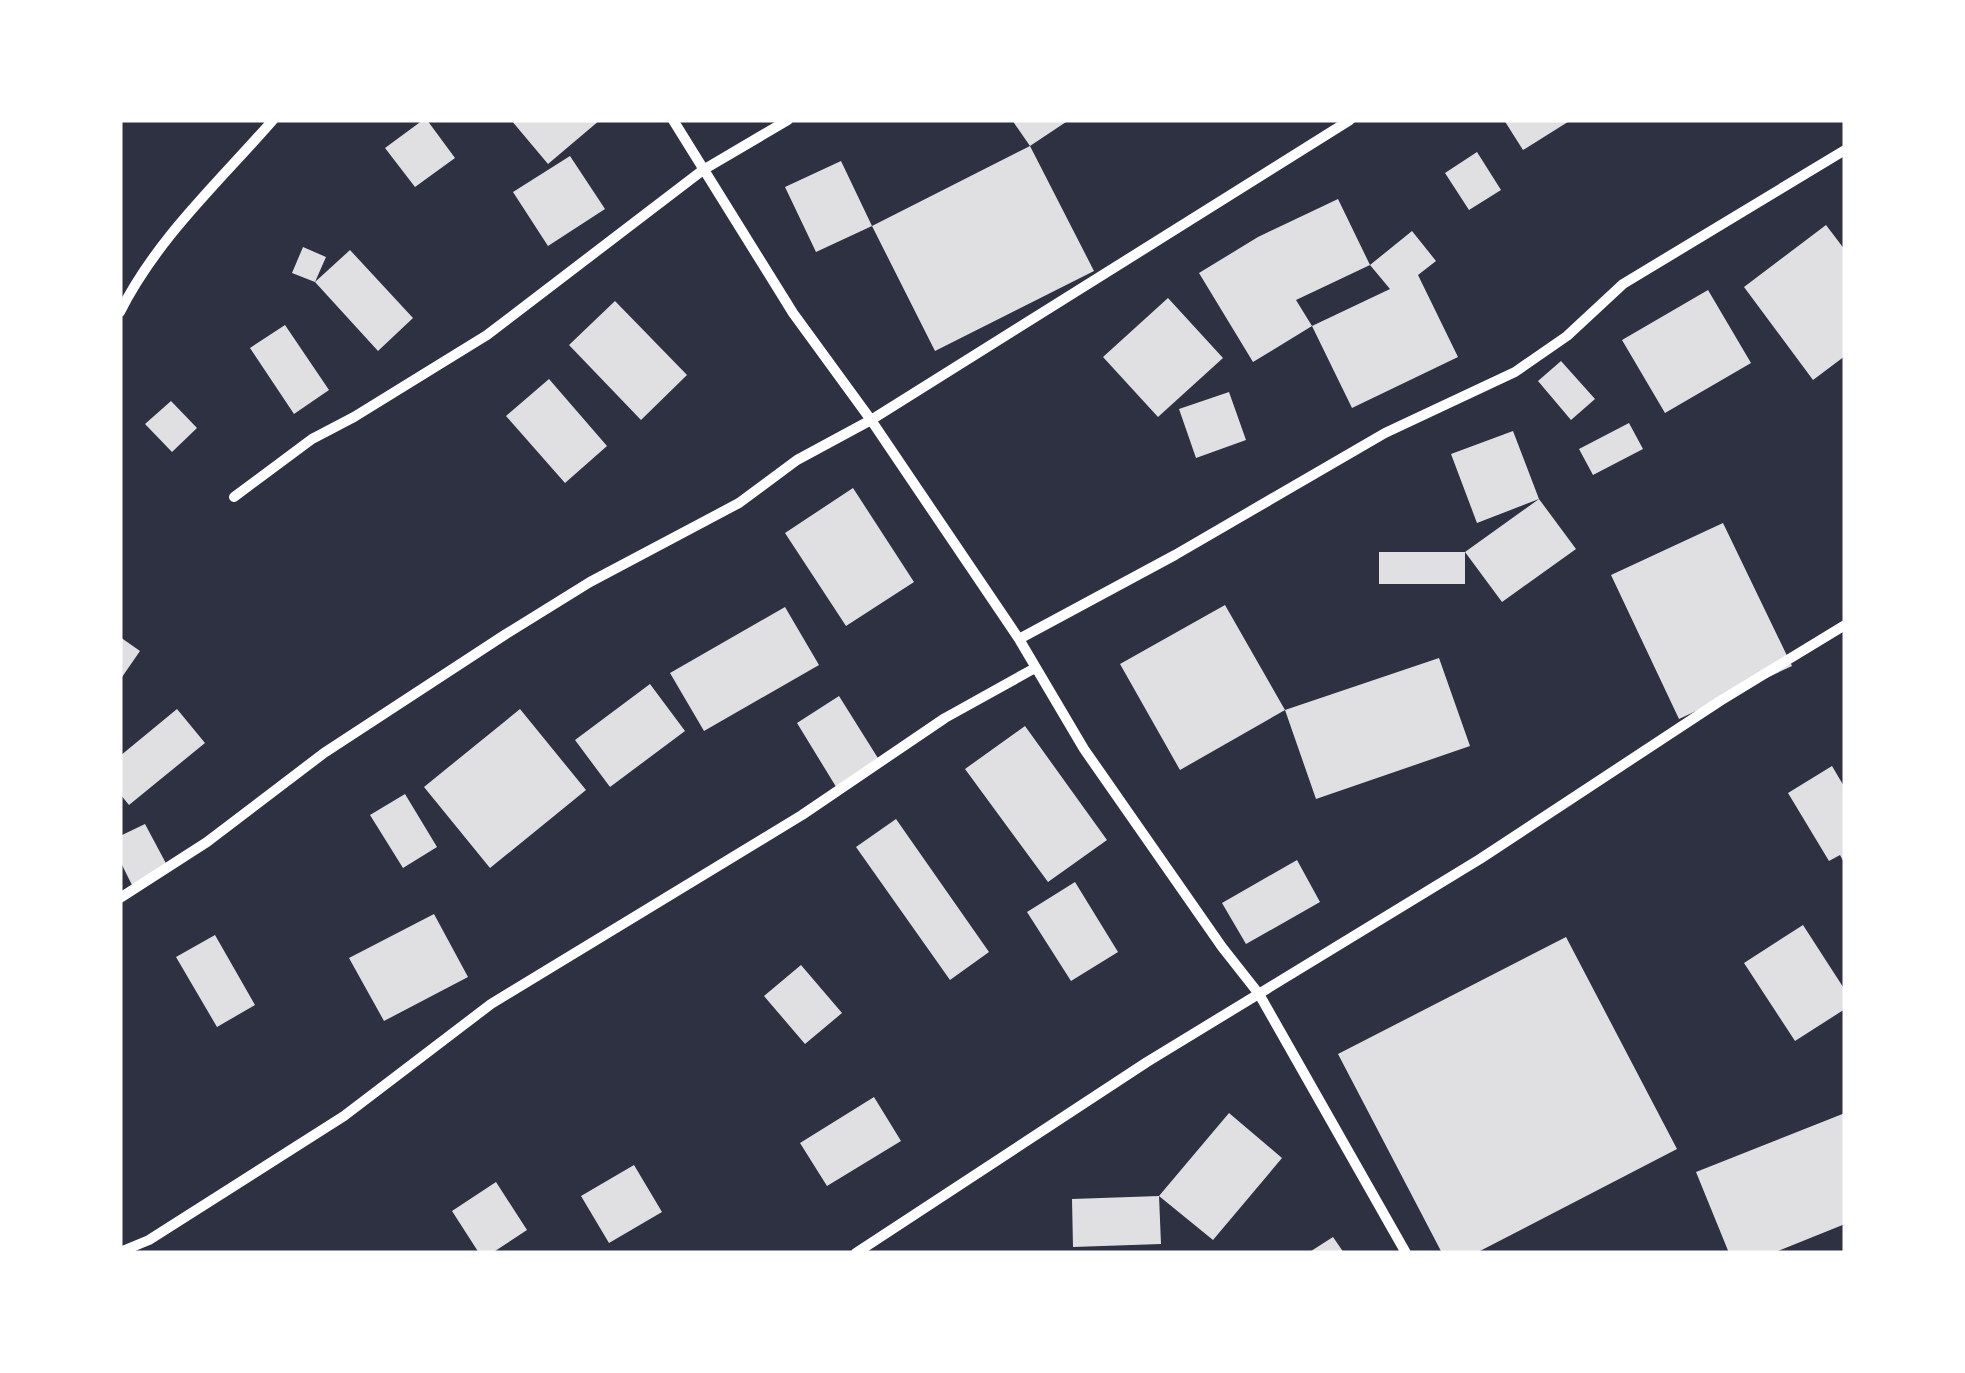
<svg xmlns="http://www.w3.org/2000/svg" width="1965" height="1373" font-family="Rubik,sans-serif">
<rect width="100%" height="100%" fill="#2d3142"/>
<path fill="#e0e0e3" d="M423,120H427L455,158L415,187L385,148Z
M511,120H600L548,164Z
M1012,120H1069L1030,146Z
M1504,120H1571L1523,150Z
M1030,146L1094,271L935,351L872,226Z
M1477,152L1501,190L1469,210L1445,173Z
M570,156L605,209L548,246L513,192Z
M841,161L872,226L816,252L785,187Z
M1338,199L1370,265L1296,300L1312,326L1253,362L1199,273L1258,237Z
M1826,225L1845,250V356L1813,380L1744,287Z
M1412,231L1436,261L1418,275L1458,357L1352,408L1312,326L1390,289L1370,265Z
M303,247L326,257L315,282L292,273Z
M350,250L413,318L378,351L315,282Z
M1708,290L1751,363L1665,413L1622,340Z
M1168,298L1223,358L1158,417L1103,357Z
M615,301L687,375L641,420L569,345Z
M285,325L329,390L294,414L250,348Z
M1561,361L1595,399L1571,420L1538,381Z
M549,379L607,446L565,483L506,416Z
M1229,392L1246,440L1196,458L1179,409Z
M171,401L197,428L172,452L145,424Z
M1629,423L1643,449L1593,475L1579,449Z
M1513,431L1539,499L1477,523L1451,454Z
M853,488L914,582L846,626L785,533Z
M1539,499L1576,549L1502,602L1465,552Z
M1723,523L1792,666L1679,719L1611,575Z
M1379,552H1465V584H1379Z
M1225,605L1285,710L1180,770L1120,664Z
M785,607L819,665L704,731L670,673Z
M120,637L140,651L120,680Z
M1439,658L1470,746L1316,799L1285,710Z
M650,684L685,731L610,787L575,740Z
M839,696L881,763L838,790L797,723Z
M177,709L205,743L129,805L120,794V756Z
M520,709L586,790L490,868L424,787Z
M1025,726L1107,840L1048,882L965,769Z
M1832,766L1845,788V864L1840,855L1829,861L1788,793Z
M405,794L437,847L403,868L370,815Z
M896,819L989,952L950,980L856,847Z
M145,824L169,869L133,887L120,861V836Z
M1297,860L1320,902L1246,944L1222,903Z
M1075,882L1118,952L1071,981L1027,912Z
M434,914L468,977L384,1021L349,958Z
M1803,925L1845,990V1009L1795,1041L1744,963Z
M215,935L255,1005L217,1027L176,957Z
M1566,937L1677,1149L1476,1253H1442L1338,1054Z
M801,965L842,1013L805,1044L764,996Z
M874,1097L901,1141L827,1186L800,1143Z
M1229,1113L1282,1158L1213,1240L1159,1196Z
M1845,1113V1224L1773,1253H1729L1696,1172Z
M634,1165L662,1212L609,1243L581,1196Z
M496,1182L527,1230L492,1253H479L452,1211Z
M1159,1196L1161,1244L1073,1247L1072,1199Z
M1333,1237L1344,1253H1308Z"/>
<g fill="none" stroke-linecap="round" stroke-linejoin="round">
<path stroke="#fff" stroke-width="10" d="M673,120L793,313L871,420L1019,639L1084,749L1222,947L1259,994L1406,1253
M120,312C157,238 219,182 273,120
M234,497L312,439L354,417L487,335L703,170L788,120
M1019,639L1175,555L1385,433L1515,372L1567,336L1623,284L1845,150
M120,898L207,842L324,753L506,634L590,582L739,503L797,460L871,420L1350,120
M120,1252L149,1240L344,1116L491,1004L802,815L945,718L1035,668
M856,1253L1147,1062L1480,859L1720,701L1845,625"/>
</g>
<rect width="1965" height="1373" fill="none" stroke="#ffffff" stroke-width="245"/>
</svg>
